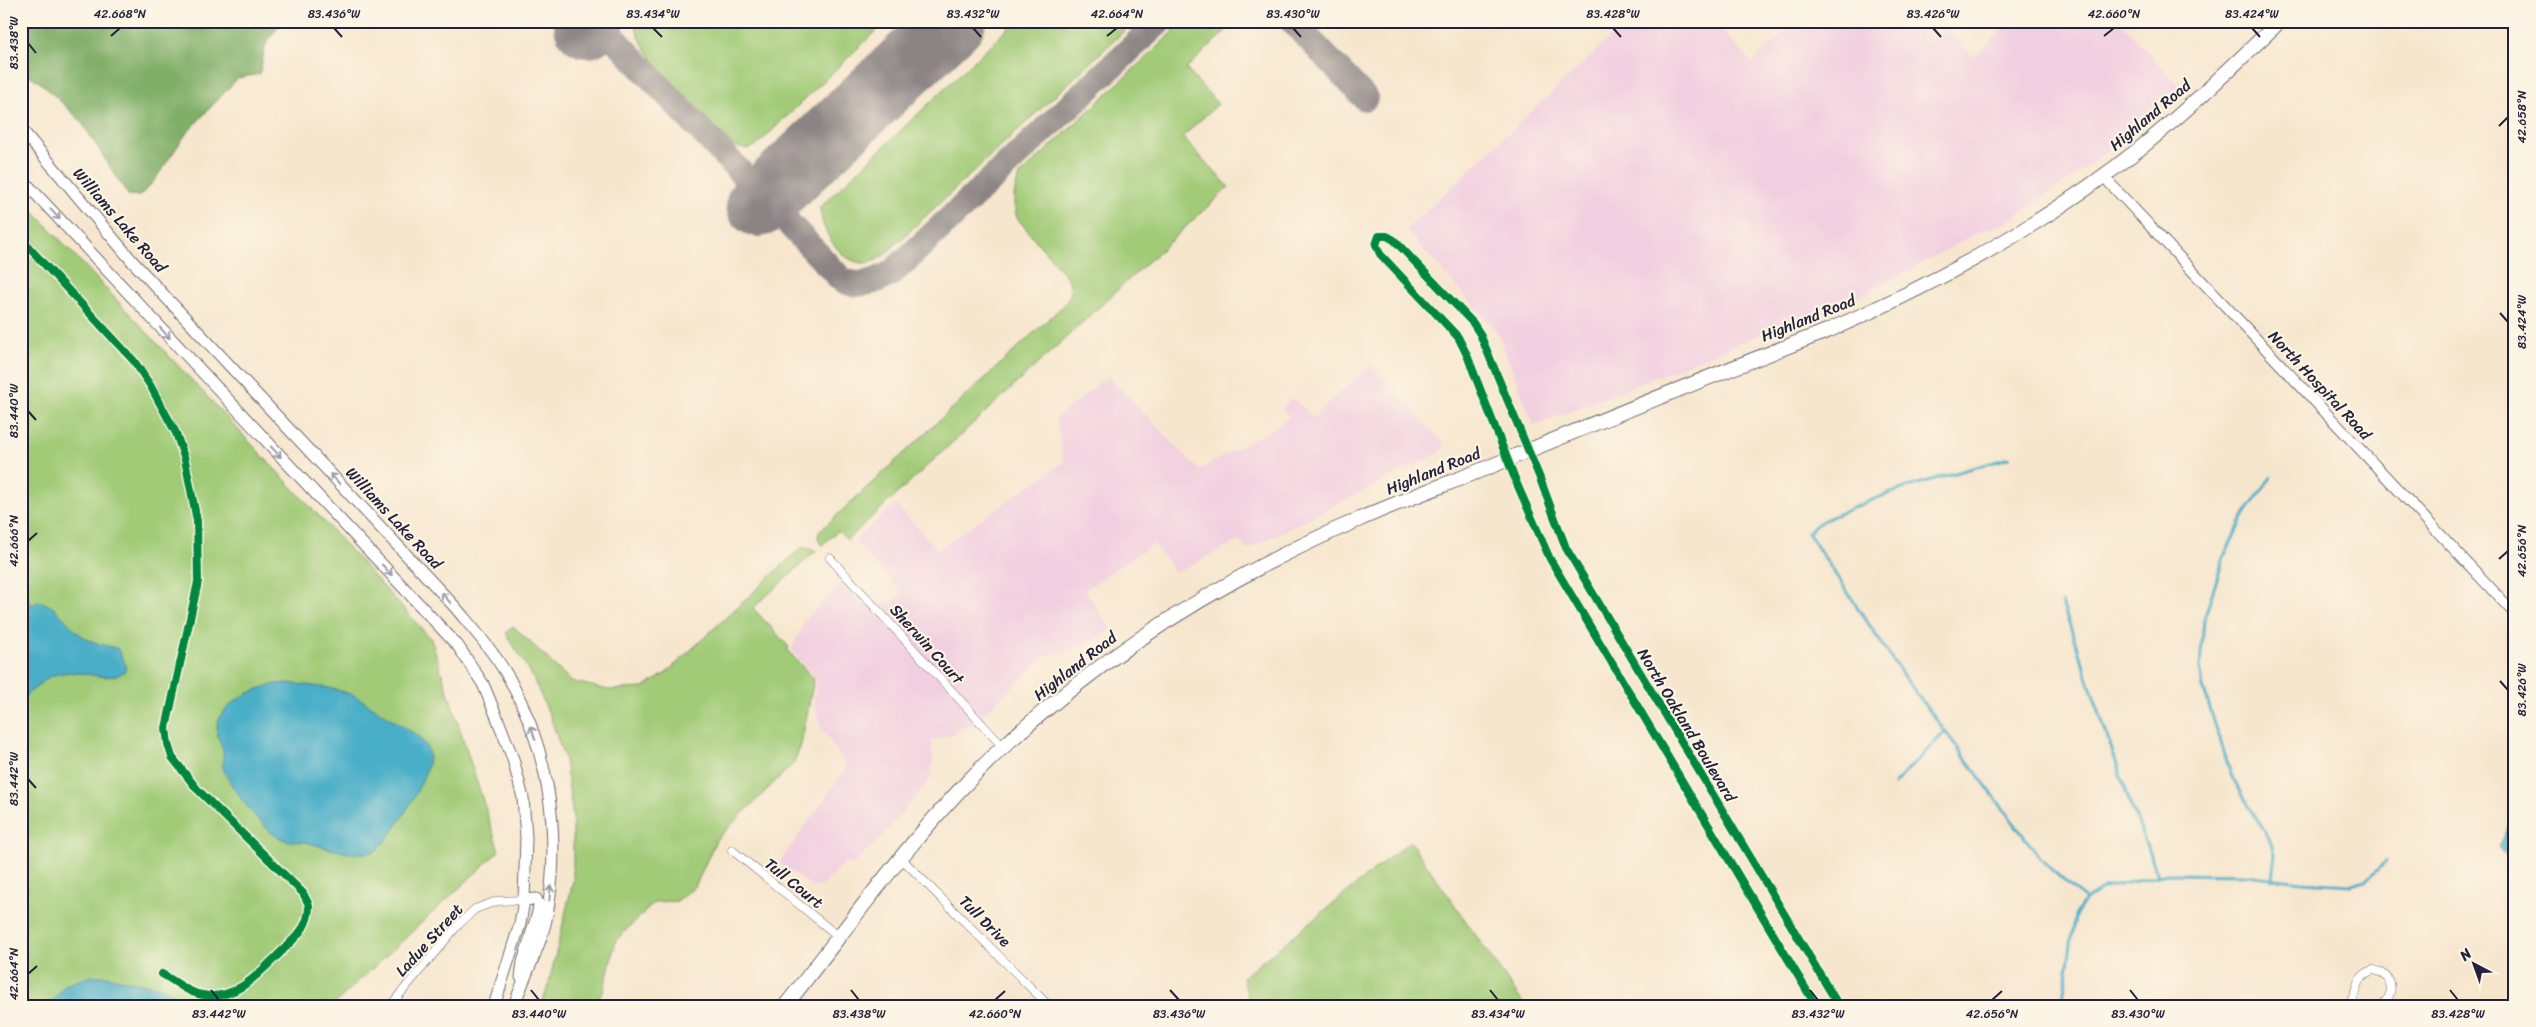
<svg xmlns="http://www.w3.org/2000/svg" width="2536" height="1027" font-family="Sriracha,sans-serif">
<rect width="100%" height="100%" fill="#fcf5e5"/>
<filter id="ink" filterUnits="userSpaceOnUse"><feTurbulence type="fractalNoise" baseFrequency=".02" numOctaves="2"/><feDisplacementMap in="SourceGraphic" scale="10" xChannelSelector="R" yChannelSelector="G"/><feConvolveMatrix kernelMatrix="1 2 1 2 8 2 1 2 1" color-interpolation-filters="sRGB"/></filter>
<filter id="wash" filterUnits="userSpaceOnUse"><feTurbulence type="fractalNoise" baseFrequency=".0096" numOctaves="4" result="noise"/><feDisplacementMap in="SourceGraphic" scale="20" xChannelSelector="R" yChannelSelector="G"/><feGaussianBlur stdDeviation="1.12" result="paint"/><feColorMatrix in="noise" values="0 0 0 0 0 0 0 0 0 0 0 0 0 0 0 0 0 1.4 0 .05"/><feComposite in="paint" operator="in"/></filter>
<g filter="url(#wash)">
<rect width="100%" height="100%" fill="#f7e6ce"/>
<path fill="#f2cfe0" d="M1628,21H1713L1752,63L1796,21H1940L1973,57L2012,21H2119L2183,90L2076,175L2002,225L1979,232L1834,311L1787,324L1534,426L1498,333L1406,230Z
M1371,365L1445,445L1439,453L1246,550L1240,540L1175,573L1154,543L1085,590L1111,630L1081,647L1046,656L970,727H962L950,735L931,741L933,760L930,780L882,837L852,865L844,862L822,887H813L779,863L847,767L820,725L814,699L817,679L791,650L805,620L842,583L864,605L891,603L902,593L854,541L895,504L938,549L1064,462L1056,418L1108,376L1199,470L1290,418L1282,408L1294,398L1312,417Z"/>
<path fill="#a1cb77" stroke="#627659" d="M635,21H886L756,146C747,150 741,150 733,144C707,119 636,56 635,21Z
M1016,21H1135L884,255C852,281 821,237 820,207Z
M1185,21H1236L1186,69L1218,104L1182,137L1229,187L847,540L838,531L822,545L818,539L819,532L1066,303L1071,292L1069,280L1017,218C1012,202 1013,189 1021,174Z
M21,198L333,531L431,639L499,851L332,1006H21Z
M802,547L816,551L753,608L789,647L787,650L814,679L801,745L794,763L716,840L695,887L677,901L655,902L616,940L603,992L591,1006H541L548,987L573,881V818L565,760L550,716L531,674L506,633L513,626L571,681L608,690L643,688L666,673Z
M1410,841L1525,1006H1250L1243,977Z"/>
<path fill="#80af68" stroke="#516852" d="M21,21H282L265,46L260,74L238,78L186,134L154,181L140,196L128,195L80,120L43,85L21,69Z"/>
<path fill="#48aec7" stroke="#356881" d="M21,589L32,605L39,601C62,608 66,626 84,637C92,643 107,646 117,648L126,665L125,671C103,689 68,656 39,685C31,692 25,693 21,704Z
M288,683L330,688L354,695L418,736C423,742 429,748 429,756C429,778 392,838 376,851C353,857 333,850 313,844C300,840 288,844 276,836C261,826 227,784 223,767C222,762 224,757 223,752C221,742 216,737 217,726C221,700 265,683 288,683Z
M2515,805V862L2510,860L2499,847L2512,820Z
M91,976H106L153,986L157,985L181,1000L184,1006H44L52,1002L65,985Z"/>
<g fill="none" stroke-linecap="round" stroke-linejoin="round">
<path stroke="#48aec7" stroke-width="3" d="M2009,458C1954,473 1900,487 1848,510C1834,516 1818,521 1808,533L1902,674L2041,859C2055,875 2071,885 2085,900
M2271,477L2245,514L2225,554L2204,619L2200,666L2203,687L2232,777L2273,846L2275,855L2272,879
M2062,603L2130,803L2158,875
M1894,784L1946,731
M2062,1006L2075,916L2085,900L2104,888L2167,874L2247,875L2301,882L2351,885L2366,881L2386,861"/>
<path stroke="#8c8484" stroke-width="26" d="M598,21L840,278C856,290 878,281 893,272L1160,21
M1292,21L1365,98
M788,223C779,202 782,196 790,175"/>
<path stroke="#8c8484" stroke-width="66" d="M587,25L592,21
M759,204L953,21"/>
</g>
</g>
<g filter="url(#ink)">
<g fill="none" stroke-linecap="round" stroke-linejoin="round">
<g stroke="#6d676e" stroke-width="9">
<path id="minor" d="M21,239L134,361L150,385L176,433L185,460L197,521L198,582L166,728L168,744L172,757L197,789L303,893L309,905C309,912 308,918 305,924C301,934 290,942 283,950C262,970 236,1002 203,995C188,993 175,981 162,974
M830,558L1003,747
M732,850L839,937
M900,857L1049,1006
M390,1006L457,926L475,909L497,901L524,900
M1816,1006L1550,559L1517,484L1467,355L1458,337L1380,254L1376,245L1379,236H1387L1394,240L1473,323L1480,334L1539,476L1566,548L1839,1006
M2347,1006C2360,995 2351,978 2373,970C2393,973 2397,995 2380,1006"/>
</g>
<g stroke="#6d676e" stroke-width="12">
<path id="tertiary" d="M2103,176L2515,614"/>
</g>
<g stroke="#6d676e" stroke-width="13">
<path id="secondary" d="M21,129L133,262L455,607C474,630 495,653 510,680C548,750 561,830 548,909C543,943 525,973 514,1006
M21,178L458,646L483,684L498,720L513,759L523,798L526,837L524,900L520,924L494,1006
M521,977L523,962L538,912L539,905L536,899L524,900"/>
</g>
<g stroke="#6d676e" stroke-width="16">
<path id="trunk" d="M785,1006C855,918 919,825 1002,748C1107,651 1230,575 1360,519C1409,497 1459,480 1508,459C1614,415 1721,372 1827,331C1940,282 2047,223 2143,146C2191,107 2235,64 2280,21"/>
</g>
<use href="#minor" stroke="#fff" stroke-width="8"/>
<use href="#tertiary" stroke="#fff" stroke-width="10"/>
<use href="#secondary" stroke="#fff" stroke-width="11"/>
<use href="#trunk" stroke="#fff" stroke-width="14"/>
<g stroke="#fcf5e5" stroke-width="11">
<path id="cycleway" d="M21,239L134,361L150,385L176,433L185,460L197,521L198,582L166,728L168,744L172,757L197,789L303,893L309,905C309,912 308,918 305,924C301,934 290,942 283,950C262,970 236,1002 203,995C188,993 175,981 162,974
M1816,1006L1550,559L1517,484L1467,355L1458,337L1380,254L1376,245L1379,236H1387L1394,240L1473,323L1480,334L1539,476L1566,548L1839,1006"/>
</g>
<use href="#cycleway" stroke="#00873e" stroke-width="8"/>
</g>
<defs><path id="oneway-shaft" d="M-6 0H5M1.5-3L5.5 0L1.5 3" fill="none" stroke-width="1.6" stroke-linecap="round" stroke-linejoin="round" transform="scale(1.25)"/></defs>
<g stroke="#9c9ca7">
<use href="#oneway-shaft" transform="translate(55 214) rotate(47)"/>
<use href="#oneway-shaft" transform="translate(165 333) rotate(47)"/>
<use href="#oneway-shaft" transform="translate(276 452) rotate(47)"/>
<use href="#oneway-shaft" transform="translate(335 479) rotate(-133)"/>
<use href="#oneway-shaft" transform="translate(387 570) rotate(47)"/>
<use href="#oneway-shaft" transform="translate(446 598) rotate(-133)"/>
<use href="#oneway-shaft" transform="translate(533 733) rotate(-109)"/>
<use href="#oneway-shaft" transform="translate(550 893) rotate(-85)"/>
</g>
</g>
<path fill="none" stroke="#22223b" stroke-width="2" d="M334,28L342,37M653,28L662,37M973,28L981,37M1293,28L1301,37M1613,28L1621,37M1933,28L1941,37M2252,28L2260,37M111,36L120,28M1107,36L1117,28M2104,36L2114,28M28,43L36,53M2499,126L2508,117M2500,313L2508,322M28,411L36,420M28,541L37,533M2499,559L2508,551M2500,681L2508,690M28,779L36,788M28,974L37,966M211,990L219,1000M531,990L539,1000M851,990L859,1000M1170,990L1179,1000M1490,990L1498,1000M1810,990L1818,1000M2130,990L2138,1000M2450,990L2458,1000M995,1000L1005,991M1992,1000L2002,991"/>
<g text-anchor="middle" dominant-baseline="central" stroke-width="4.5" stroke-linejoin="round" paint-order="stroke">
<g font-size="16" fill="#22223b" stroke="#fcf5e5">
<text transform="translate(2150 115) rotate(-40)">Highland Road</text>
<text transform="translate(120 220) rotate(49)">Williams Lake Road</text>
<text transform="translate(1808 318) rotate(-22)">Highland Road</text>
<text transform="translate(2320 385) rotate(47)">North Hospital Road</text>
<text transform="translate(1433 471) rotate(-22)">Highland Road</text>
<text transform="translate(394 518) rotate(47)">Williams Lake Road</text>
<text transform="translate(927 644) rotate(48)">Sherwin Court</text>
<text transform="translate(1075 666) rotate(-38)">Highland Road</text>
<text transform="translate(1687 725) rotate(59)">North Oakland Boulevard</text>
<text transform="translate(794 883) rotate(39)">Tull Court</text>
<text transform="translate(985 921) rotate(45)">Tull Drive</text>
<text transform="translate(429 940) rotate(-48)">Ladue Street</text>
</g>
</g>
<rect width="2536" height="1027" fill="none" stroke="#fcf5e5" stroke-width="55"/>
<g transform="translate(2474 964) rotate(319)" stroke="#fcf5e5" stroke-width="4" paint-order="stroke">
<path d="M0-4L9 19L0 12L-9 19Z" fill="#22223b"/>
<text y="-8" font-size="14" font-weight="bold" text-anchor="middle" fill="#22223b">N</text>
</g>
<rect x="28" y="28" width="2480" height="972" fill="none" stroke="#22223b" stroke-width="2"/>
<g font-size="12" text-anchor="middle" fill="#22223b">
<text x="120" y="18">42.668°N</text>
<text x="334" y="18">83.436°W</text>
<text x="653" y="18">83.434°W</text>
<text x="973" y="18">83.432°W</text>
<text x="1117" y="18">42.664°N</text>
<text x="1293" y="18">83.430°W</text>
<text x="1613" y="18">83.428°W</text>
<text x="1933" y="18">83.426°W</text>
<text x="2114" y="18">42.660°N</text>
<text x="2252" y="18">83.424°W</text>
<text transform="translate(14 43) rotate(-90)" y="4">83.438°W</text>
<text transform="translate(2522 117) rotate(-90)" y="4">42.658°N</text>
<text transform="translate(2522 322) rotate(-90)" y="4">83.424°W</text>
<text transform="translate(14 411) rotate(-90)" y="4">83.440°W</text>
<text transform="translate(14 541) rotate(-90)" y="4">42.666°N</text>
<text transform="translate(2522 551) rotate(-90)" y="4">42.656°N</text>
<text transform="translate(2522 690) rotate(-90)" y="4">83.426°W</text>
<text transform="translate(14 779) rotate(-90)" y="4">83.442°W</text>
<text transform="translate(14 974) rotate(-90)" y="4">42.664°N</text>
<text x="219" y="1018">83.442°W</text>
<text x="539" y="1018">83.440°W</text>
<text x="859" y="1018">83.438°W</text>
<text x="995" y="1018">42.660°N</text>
<text x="1179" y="1018">83.436°W</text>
<text x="1498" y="1018">83.434°W</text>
<text x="1818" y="1018">83.432°W</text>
<text x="1992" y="1018">42.656°N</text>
<text x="2138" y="1018">83.430°W</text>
<text x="2458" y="1018">83.428°W</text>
</g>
</svg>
